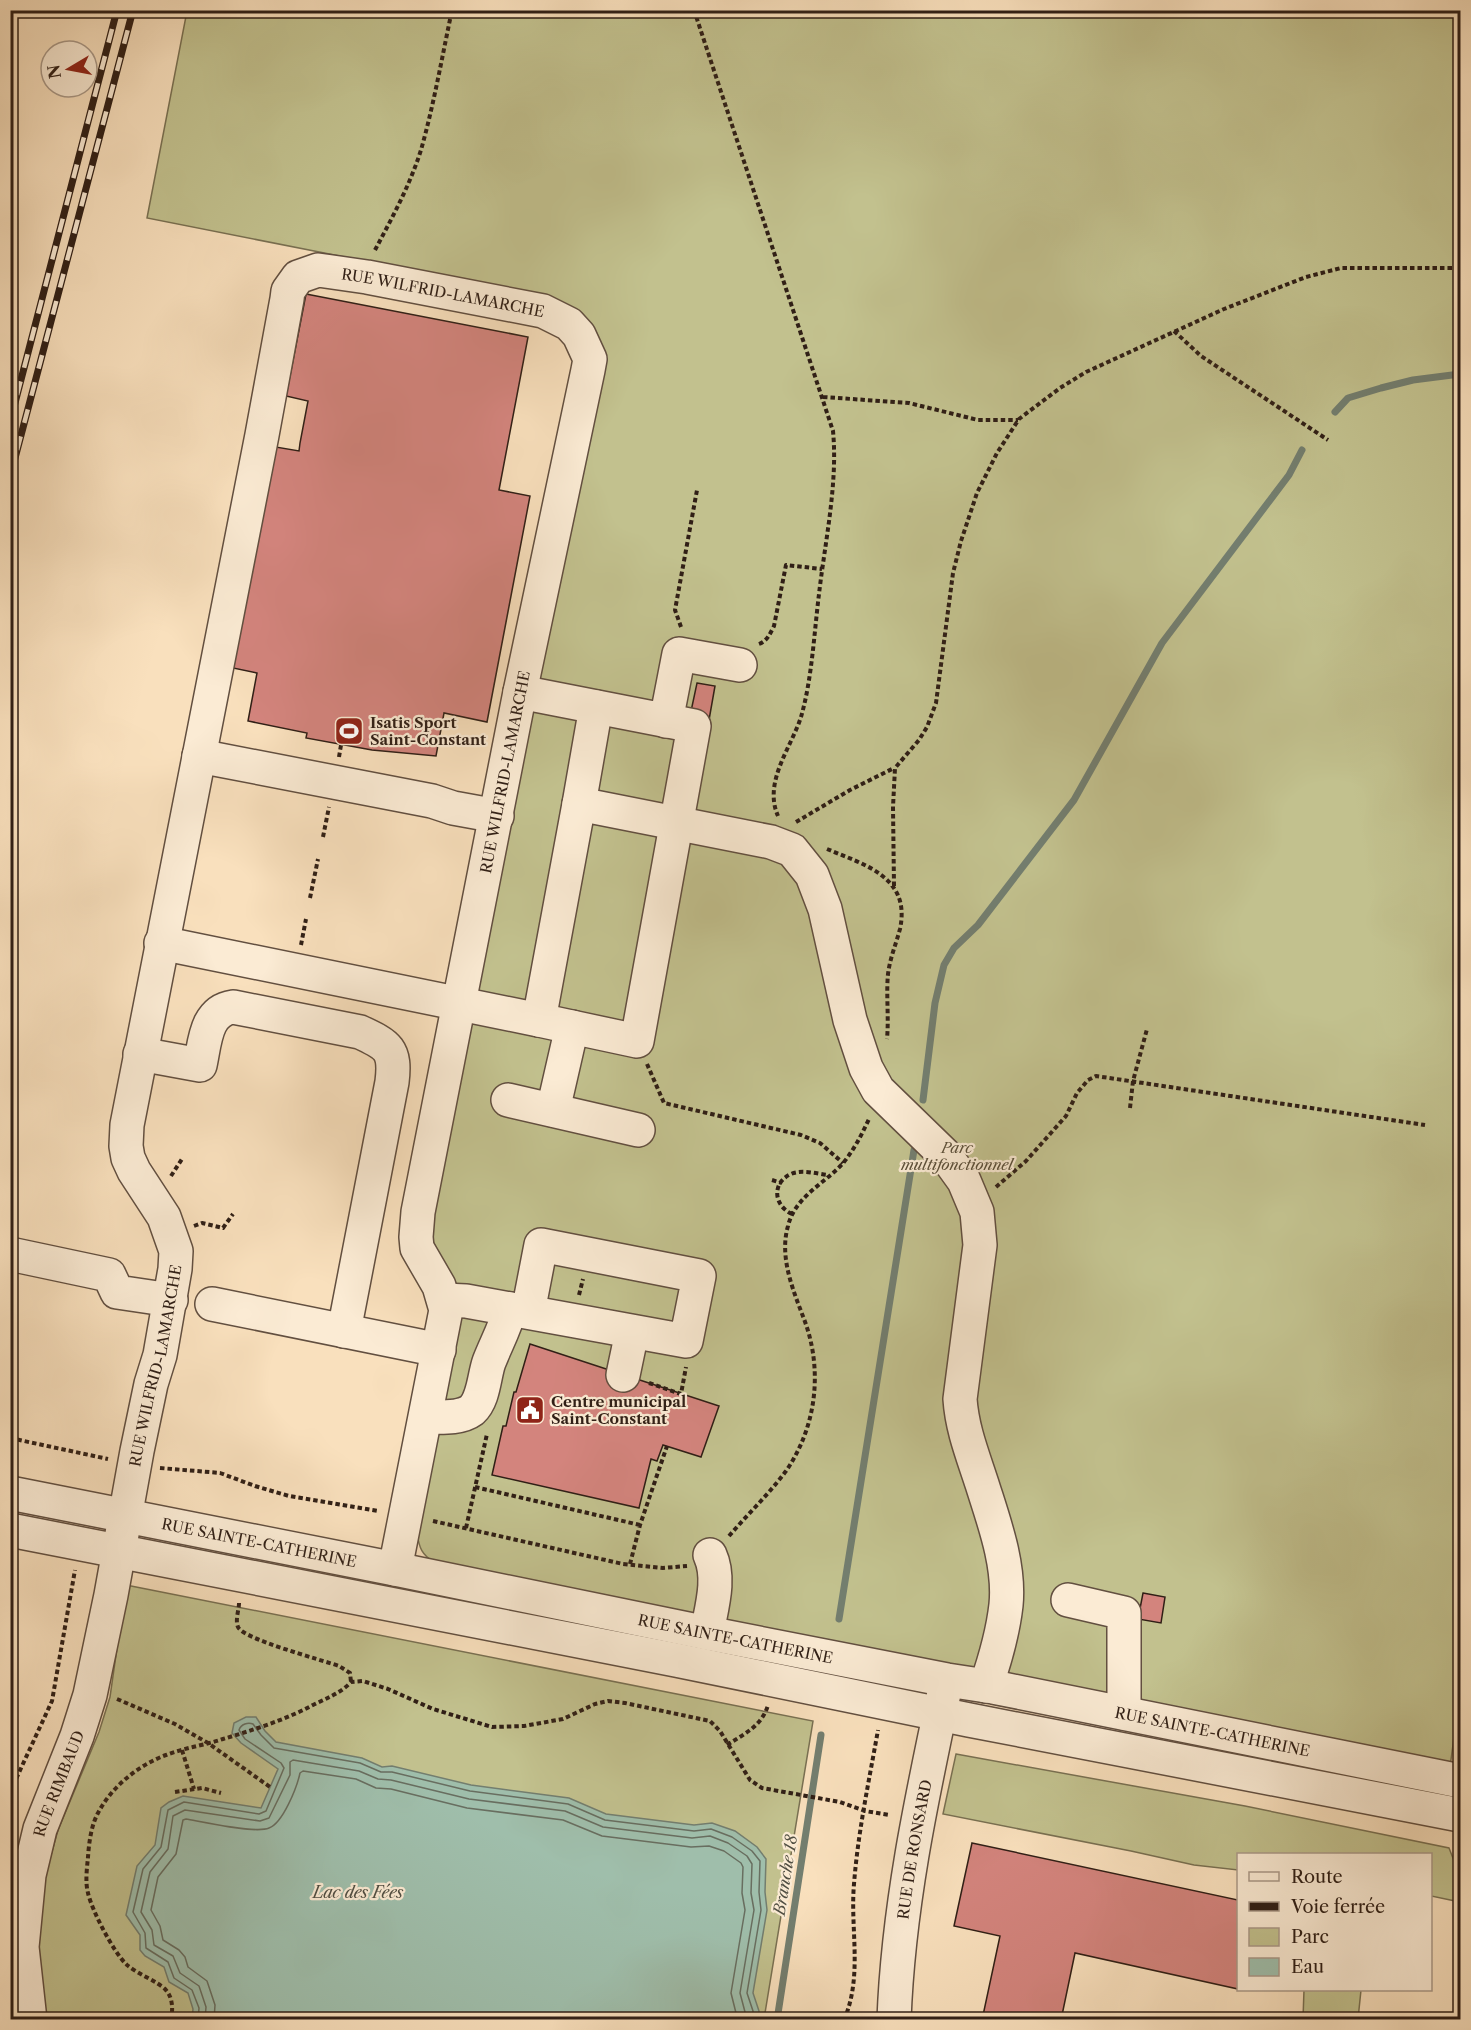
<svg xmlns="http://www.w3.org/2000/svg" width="1471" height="2030" font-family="'Libre Caslon Text',serif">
<rect width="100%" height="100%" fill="#f9e0bd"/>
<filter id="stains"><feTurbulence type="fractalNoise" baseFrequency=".00333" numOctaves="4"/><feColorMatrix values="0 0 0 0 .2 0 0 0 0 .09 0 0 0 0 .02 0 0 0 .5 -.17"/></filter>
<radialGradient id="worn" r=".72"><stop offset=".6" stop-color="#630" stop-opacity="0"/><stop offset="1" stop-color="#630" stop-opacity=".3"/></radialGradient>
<path fill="#c2c18e" stroke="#797052" stroke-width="1.5" d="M187,11H1460V1693L1450,1767L435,1563C422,1555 419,1548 417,1533L441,1261L433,1241V1217L599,369L542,296L147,218Z
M126,1585L813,1721L764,2019L46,2020L40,1977L39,1944L44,1880L58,1830L99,1732L110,1697Z
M956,1754L1245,1806L1449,1848C1457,1866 1461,1883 1460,1902L1431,1896L1430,1854H1238V1870L1194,1865L1131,1851L943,1814Z
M1304,1990H1361L1358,2019H1303Z"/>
<path fill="#9fbeab" stroke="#737e6f" stroke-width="1.5" d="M246,1717H256L265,1731L276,1742L362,1758L382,1767L392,1766L471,1785L569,1798L606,1814L694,1825L712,1823L735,1831L757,1847L766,1859L765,1892L767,1910L753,1993L759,2011L758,2019H192L193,2009L188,1993L169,1982L164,1967L145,1956L140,1950V1935L126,1915L137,1866L155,1845L161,1808L169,1802L183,1796L261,1808L278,1769L241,1743L232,1733L234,1723Z"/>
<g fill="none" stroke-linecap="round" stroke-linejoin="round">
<path stroke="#686e60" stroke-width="1.5" d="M198,2020L199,2008L192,1990L174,1978L168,1962L146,1948L145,1933L133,1912L143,1869L161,1847L168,1810L184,1802L259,1814L266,1811L284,1768L281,1763L245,1739L239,1730C241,1724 248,1722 253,1724L261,1735L274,1748L360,1763L381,1772H392L470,1791L568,1804L605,1820L694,1831L711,1829L732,1837L752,1851L760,1861L759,1892L761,1910L747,1993L753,2011V2020
M205,2020L206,2007L199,1986L180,1973L173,1956L154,1945L152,1930L141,1912L150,1872L168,1849L173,1816L185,1810L260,1821L269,1818L290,1775V1762L293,1760L359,1771L378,1779L391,1780L469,1799L565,1811L603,1827L692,1838L710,1836L728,1843L747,1856L752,1864L751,1893L754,1910L740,1993L745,2012V2020
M214,2020L215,2005L207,1981L188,1967L185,1957L179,1950L163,1940L160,1926L151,1910L158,1877L176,1854L183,1820L186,1819C203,1822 256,1834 269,1828C283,1823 297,1787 300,1773L303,1771L356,1779L376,1788L391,1789L467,1808L563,1820L602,1836L691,1847L709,1846L724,1851L741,1863L743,1867L742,1893L745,1910L731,1993L736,2013V2020"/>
<path stroke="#737e6f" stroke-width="7" d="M1335,412L1348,398L1381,388L1413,380L1460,374
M923,1100L935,1003L944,965L954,948L978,925L1074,800L1162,643L1289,475L1302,450
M839,1619L914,1150
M777,2020L821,1735"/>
</g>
<path fill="#d3847d" stroke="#301f16" stroke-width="1.5" d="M306,294L528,337L499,490L530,496L487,722L444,713L436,756L372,750L306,738L307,733L248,721L257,673L233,668L276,447L299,451L300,443L308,401L286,396Z
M697,683L715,686L709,720L690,716Z
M530,1344L719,1406L701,1457L663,1445L657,1461L651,1459L639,1508L492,1475L503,1426H506L514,1392H516Z
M1143,1593L1165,1597L1161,1623L1138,1619Z
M972,1843L1238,1900V1989L1075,1953L1061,2020H982L1000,1936L954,1926Z"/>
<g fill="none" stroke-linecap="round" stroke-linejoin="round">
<g stroke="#624f40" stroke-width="36">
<g id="minor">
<path d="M520,692L694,726L637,1041L539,1020"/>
<path d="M666,721L679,654L740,665"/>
<path d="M199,756L432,801L453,808L497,816"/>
<path d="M579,804L596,707"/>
<path d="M161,943L539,1020L579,804L771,842L792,850L812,875L825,909L850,1020L866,1068L878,1090L946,1156L964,1181L977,1212L980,1245L960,1399C962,1429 973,1456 982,1484C994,1522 1010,1565 1006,1605C1003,1632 995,1660 986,1686"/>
<path d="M140,1054L200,1065C205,1043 205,1011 233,1007L360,1032C388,1045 396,1049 392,1082L344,1331"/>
<path d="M508,1100L638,1130"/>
<path d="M553,1110L572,1027"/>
<path d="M10,1254L109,1275L117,1292L171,1300"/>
<path d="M444,1300L466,1301L686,1341L699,1276L541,1245L528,1312"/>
<path d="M212,1304L439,1350"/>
<path d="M623,1375L632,1332"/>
<path d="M426,1417C440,1417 460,1419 472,1410C484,1399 484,1376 489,1362C496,1344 505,1328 510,1309"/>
<path id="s1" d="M10,1493L395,1569L707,1633L947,1680L993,1687L1460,1781"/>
<path d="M10,1530L676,1660L969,1720L1460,1815"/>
<path d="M1068,1600L1124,1613V1713"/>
<path d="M707,1633C711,1609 721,1579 710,1555"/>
<path id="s2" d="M30,2020L22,1947L29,1875L40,1829L77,1736L90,1695L111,1595L137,1451L151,1384L160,1355L175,1269L176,1251L164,1217L134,1171L128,1158L126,1146L127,1125L262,435L287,299L288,291L298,277L318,270L367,277L543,311L569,324L579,335L590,359L588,370L520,692L418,1212L416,1237L417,1248L439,1286L446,1310L395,1569"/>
<path id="s3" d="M894,2020C898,1909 921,1801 944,1693"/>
</g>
</g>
<path stroke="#301f16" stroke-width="4" stroke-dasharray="4.5 3" stroke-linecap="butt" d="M694,10L833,431C838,483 825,542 819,594C814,634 812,679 801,717C791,748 763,782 778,816
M375,250C392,218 410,185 421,150C434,104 442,57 452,10
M1174,331L1201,356L1328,440
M823,397L909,403L978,420H1018
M681,627L675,610L697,490
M759,644C767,641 770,634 774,626L786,565L822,569
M339,757L341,745
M796,822L850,790L894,768
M323,837L329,807
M827,849C865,865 911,877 900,929C896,944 890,958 888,974C886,995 889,1017 887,1039
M894,886L893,807L895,768L919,740L927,727L936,703L953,573L961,541L977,493L997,453L1019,419L1060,388L1086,372L1224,309L1306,277L1341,268H1460
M310,898L318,859
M301,945L306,919
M647,1064L664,1103L801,1135L820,1143L843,1163
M1130,1108L1133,1081L1147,1029
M171,1176L182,1159
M772,1180L782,1183
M996,1187L1026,1161L1066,1116L1077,1093L1088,1080L1096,1076L1425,1125
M792,1214C774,1206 771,1183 791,1174C802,1169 817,1174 828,1175
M194,1226L202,1223L223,1228L233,1214
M579,1295L583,1279
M649,1383L681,1394L686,1367
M10,1438L108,1459
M160,1468L220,1473L255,1486L289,1496L378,1511
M475,1487L640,1525
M433,1521L623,1564L663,1568L687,1566
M466,1528L487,1434
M729,1536C748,1514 769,1494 786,1471C817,1426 823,1369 804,1319C793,1290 779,1257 788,1226C795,1196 826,1183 844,1162C855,1148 862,1134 869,1119
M630,1564L640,1525L667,1446
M239,1603C239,1610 235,1620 238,1627C243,1639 322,1660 339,1666L350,1673L351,1682
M117,1699L175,1724L208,1743L270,1787
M727,1745C744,1734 762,1726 768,1705
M182,1750L194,1789
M10,1792L52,1701L75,1570
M175,1792L202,1788L221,1793
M171,2020C173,2009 173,1997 165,1989C158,1982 138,1974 127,1965C114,1953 92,1911 88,1893C85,1882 87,1868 88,1857C89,1843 91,1826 98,1813C112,1786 139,1765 166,1755C184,1748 205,1745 223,1739C253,1730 285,1720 313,1705C327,1698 341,1693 351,1682L363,1681L388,1689L433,1709L492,1727L524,1726L563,1719L595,1704L608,1701L625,1703L710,1721L720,1731L750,1780L762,1788L840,1802L865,1811L889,1815
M844,2020C863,1976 850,1929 854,1884C858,1832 869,1781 878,1730"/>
<use href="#minor" stroke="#fbebd4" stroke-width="33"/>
<g stroke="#301f16" stroke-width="7">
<path id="rail" d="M10,422L117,10
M10,477L133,10"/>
</g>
<use href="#rail" stroke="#fbebd4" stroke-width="4.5" stroke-dasharray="14" stroke-linecap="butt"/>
</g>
<defs>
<g id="stadium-square" transform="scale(1.5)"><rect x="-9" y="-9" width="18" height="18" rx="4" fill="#8f2418" stroke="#fbebd4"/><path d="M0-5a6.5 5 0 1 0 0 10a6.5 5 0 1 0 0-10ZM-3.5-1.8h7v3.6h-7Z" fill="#fff"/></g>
<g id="civic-square" transform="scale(1.5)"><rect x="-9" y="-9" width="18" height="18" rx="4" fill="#8f2418" stroke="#fbebd4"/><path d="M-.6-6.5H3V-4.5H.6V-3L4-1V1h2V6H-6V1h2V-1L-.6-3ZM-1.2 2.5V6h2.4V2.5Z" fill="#fff"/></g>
</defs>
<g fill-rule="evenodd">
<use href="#stadium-square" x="349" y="731"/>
<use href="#civic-square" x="530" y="1410"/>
</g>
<g text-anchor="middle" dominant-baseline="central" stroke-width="4.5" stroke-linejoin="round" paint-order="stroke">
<g font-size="15" fill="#301f16" stroke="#fbebd4">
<text stroke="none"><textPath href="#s2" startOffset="1942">RUE WILFRID-LAMARCHE</textPath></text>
<text transform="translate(505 772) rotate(-79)">RUE WILFRID-LAMARCHE</text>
<text stroke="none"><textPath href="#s2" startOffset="672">RUE WILFRID-LAMARCHE</textPath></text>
<text stroke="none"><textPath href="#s1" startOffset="254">RUE SAINTE-CATHERINE</textPath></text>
<text stroke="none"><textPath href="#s1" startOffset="740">RUE SAINTE-CATHERINE</textPath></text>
<text stroke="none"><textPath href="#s1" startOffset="1226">RUE SAINTE-CATHERINE</textPath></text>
<text stroke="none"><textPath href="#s2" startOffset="242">RUE RIMBAUD</textPath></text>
<text stroke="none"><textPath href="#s3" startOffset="172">RUE DE RONSARD</textPath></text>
</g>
<g font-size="15" font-weight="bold" fill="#301f16" stroke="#fbebd4" text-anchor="start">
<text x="370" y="722">Isatis Sport<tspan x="370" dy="17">Saint-Constant</tspan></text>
<text x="551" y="1401">Centre municipal<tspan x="551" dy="17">Saint-Constant</tspan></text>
</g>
<g font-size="15" font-style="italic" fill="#5c503a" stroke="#fbebd4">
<text x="957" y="1147">Parc<tspan x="957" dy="17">multifonctionnel</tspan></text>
</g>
<g font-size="16" font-style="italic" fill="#514f43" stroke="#fbebd4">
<text transform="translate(785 1875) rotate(-81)">Branche 18</text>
<text x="358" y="1892">Lac des Fées</text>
</g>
</g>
<rect width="1471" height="2030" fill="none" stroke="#f9e0bd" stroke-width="36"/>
<rect x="12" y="12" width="1447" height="2006" fill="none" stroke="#301f16" stroke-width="3"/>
<rect x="18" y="18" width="1435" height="1994" fill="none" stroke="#301f16" stroke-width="1.5"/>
<rect x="1237" y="1853" width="195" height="138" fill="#fbebd4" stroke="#aa9988" stroke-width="1.5"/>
<rect x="1249" y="1872" width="30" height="9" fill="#fbebd4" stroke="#aa9988" stroke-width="1.5"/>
<text x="1291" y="1883" font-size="18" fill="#301f16">Route</text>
<rect x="1249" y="1902" width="30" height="9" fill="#301f16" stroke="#aa9988" stroke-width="1.5"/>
<text x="1291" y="1913" font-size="18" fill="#301f16">Voie ferrée</text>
<rect x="1249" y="1928" width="30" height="18" fill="#c2c18e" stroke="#aa9988" stroke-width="1.5"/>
<text x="1291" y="1943" font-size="18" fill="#301f16">Parc</text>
<rect x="1249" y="1958" width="30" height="18" fill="#9fbeab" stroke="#aa9988" stroke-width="1.5"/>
<text x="1291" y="1973" font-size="18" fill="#301f16">Eau</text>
<g transform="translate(69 69) rotate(260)"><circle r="28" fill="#fbebd4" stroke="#aa9988" stroke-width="1.5"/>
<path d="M0-4.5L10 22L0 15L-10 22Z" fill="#8f2418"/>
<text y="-9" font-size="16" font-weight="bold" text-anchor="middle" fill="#301f16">N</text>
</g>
<rect width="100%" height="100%" filter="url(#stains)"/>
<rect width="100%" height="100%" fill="url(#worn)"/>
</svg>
